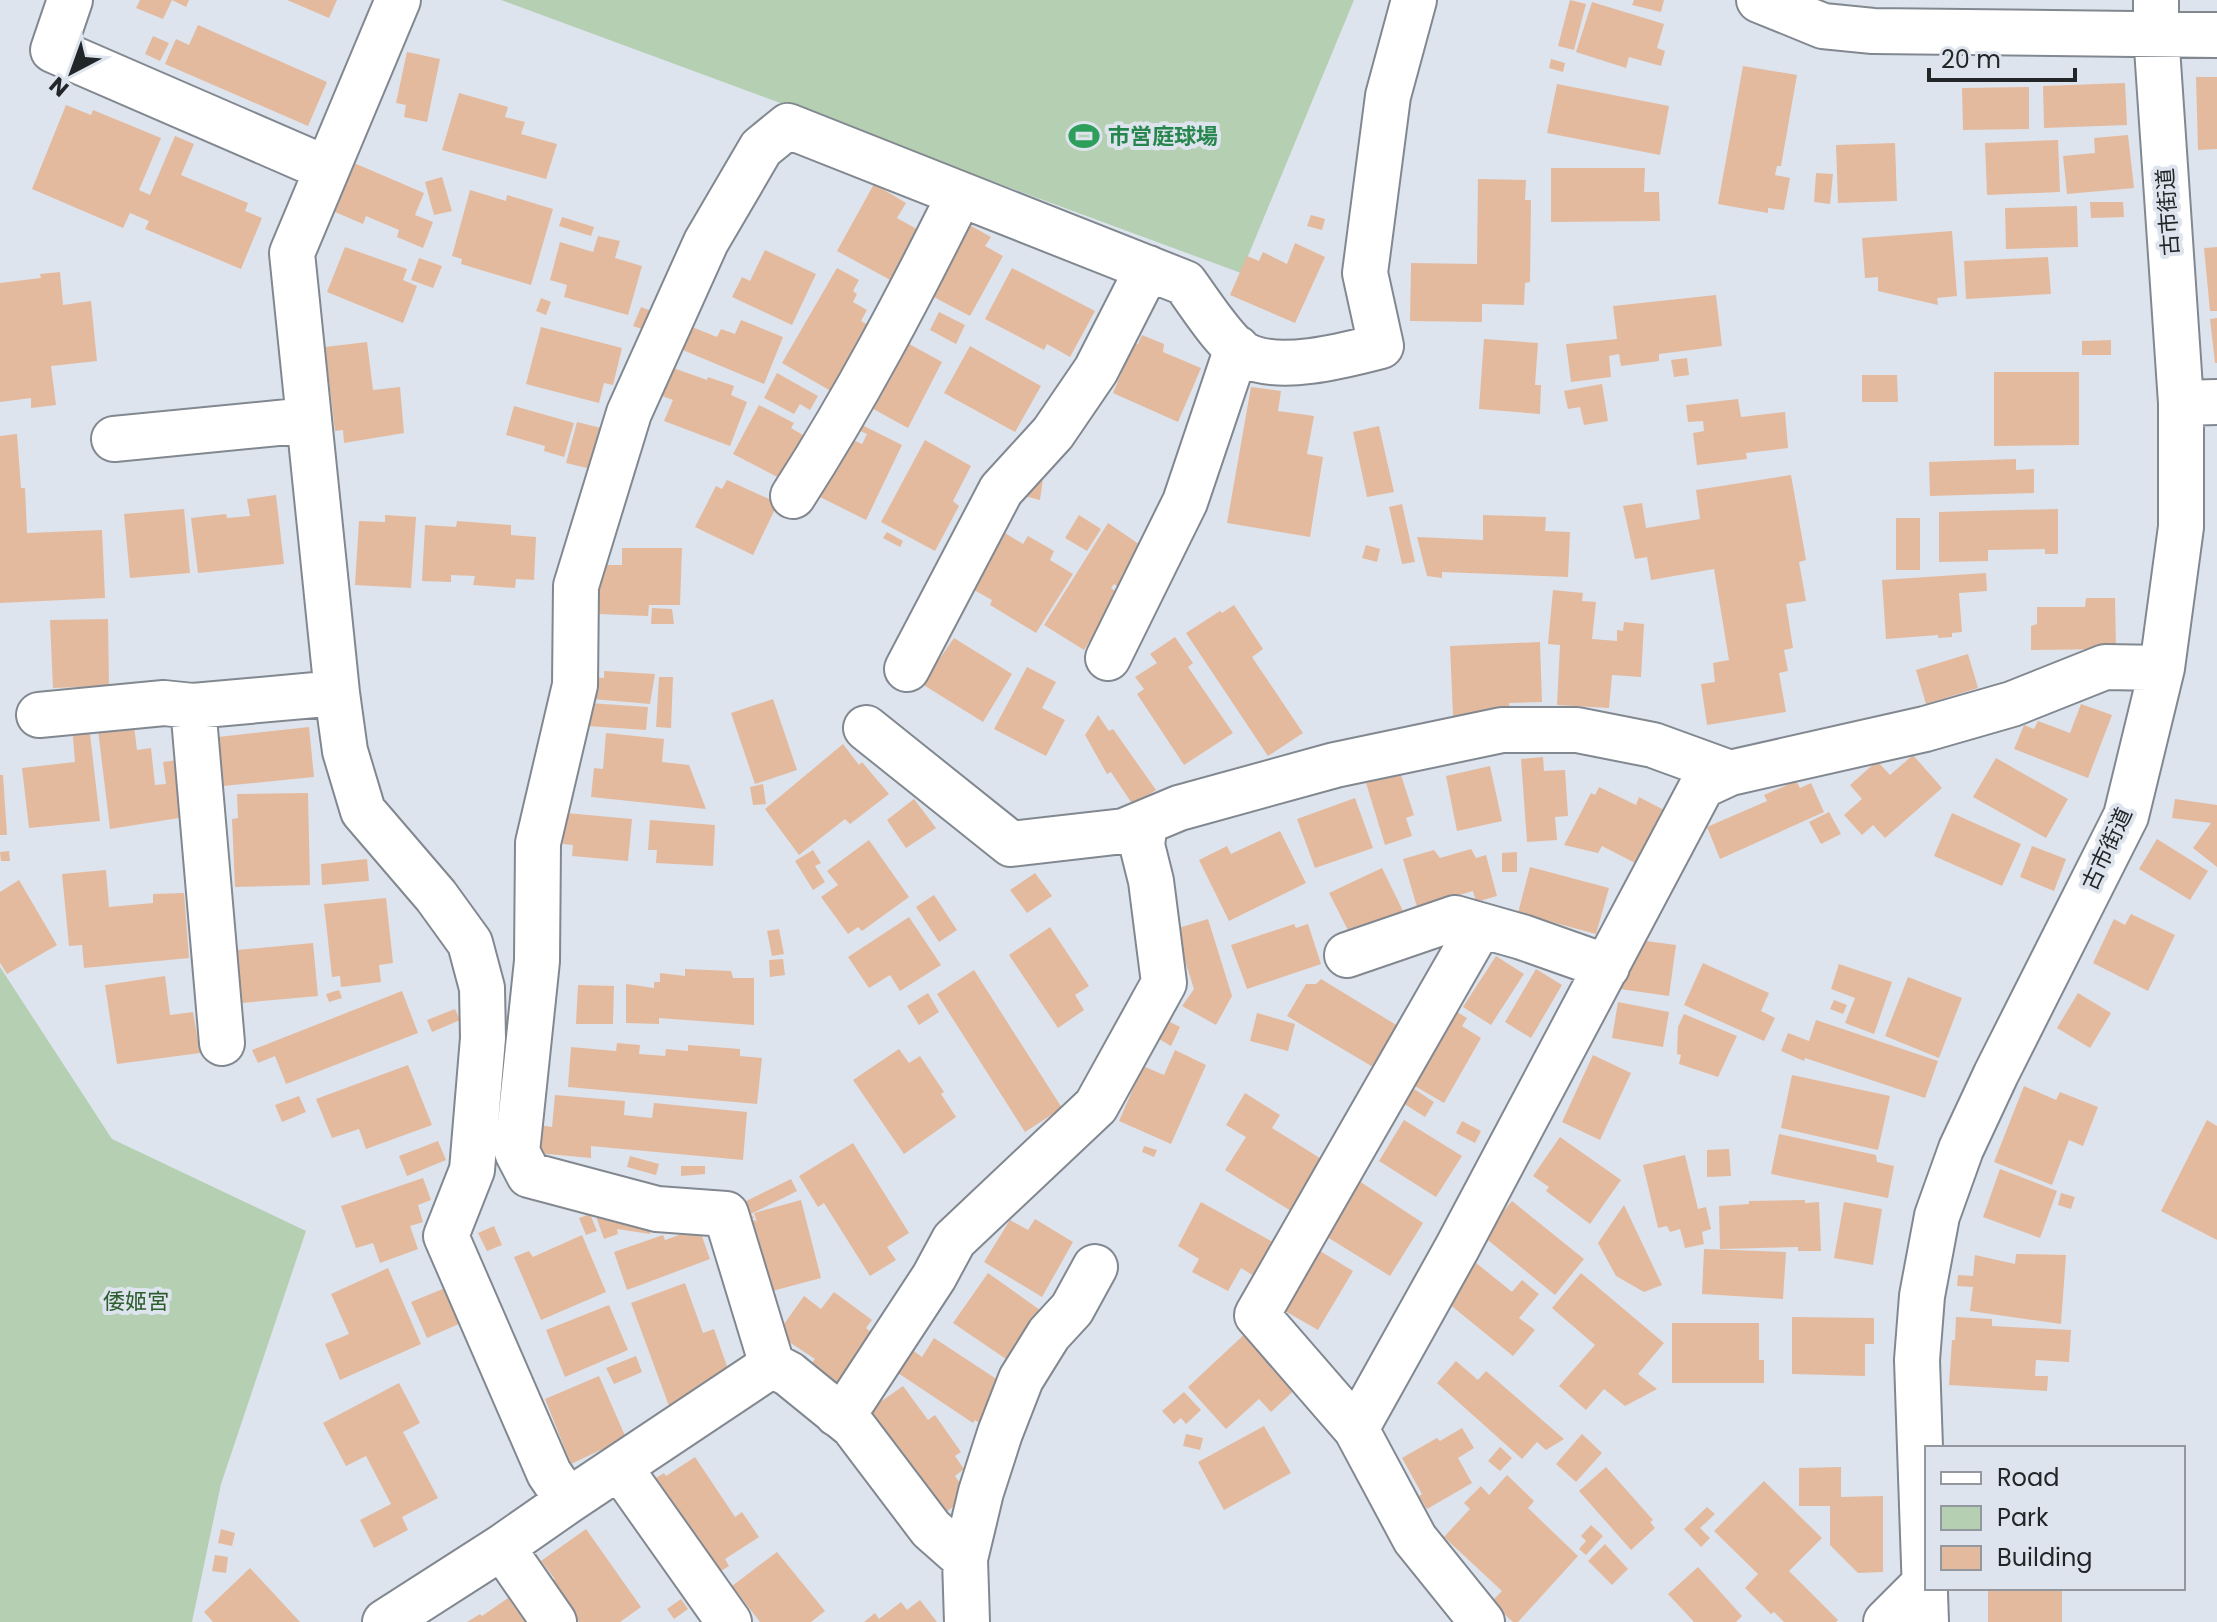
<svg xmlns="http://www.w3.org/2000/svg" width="2217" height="1622" font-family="Poppins,'Noto Sans JP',sans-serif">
<rect width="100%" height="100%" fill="#dde4ed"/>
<path fill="#b5cfb3" d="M501,0H1354L1241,273Z
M0,967L112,1139L306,1231L221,1484L192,1622H0Z"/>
<path fill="#e4ba9e" d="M140,0H189L186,7L172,0L163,19L136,8Z
M287,0H337L329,18Z
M1570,0L1586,4L1574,50L1558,46Z
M1634,0H1664L1661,12L1632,5Z
M1592,2L1664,24L1657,48L1665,51L1661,66L1629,57L1626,68L1576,52Z
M198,25L327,82L308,126L165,64L176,39L189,45Z
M153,36L169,43L160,61L145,54Z
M407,52L440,59L427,122L404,117L406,105L396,103Z
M1551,59L1565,63L1563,72L1549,68Z
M1743,66L1797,75L1781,166H1777L1775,175L1790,178L1784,210L1768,208V213L1718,204Z
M2196,77H2217V149L2198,150Z
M2125,83L2127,125L2044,128L2043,86Z
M1557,84L1669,106L1660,155L1547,133Z
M2029,87V129L1963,130L1962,88Z
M459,93L508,107L505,117L525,122L521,134L557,144L546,179L442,150Z
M66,105L91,115L93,110L161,138L139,190L150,195L175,136L194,144L181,175L248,203L245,211L262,218L241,269L145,229L149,221L130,213L123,228L32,189Z
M2128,135L2134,188L2067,194L2063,156L2095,153L2094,138Z
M2058,140L2060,192L1987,195L1985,143Z
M1895,143L1897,201L1838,203L1836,145Z
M354,163L424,193L415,215L433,222L423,248L397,237L399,230L366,216L363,224L335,212Z
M1551,168H1645L1644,192H1659L1660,221L1551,222Z
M1816,173L1833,174L1830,204L1814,202Z
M442,177L452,211L434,215L425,182Z
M1478,179L1526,180L1525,200H1531L1530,282L1525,283L1524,305L1482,304V322L1410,321L1411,263L1477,264Z
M874,184L906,203L897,218L922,232L894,282L837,251Z
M470,190L506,201L507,195L553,209L531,285L461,264L462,259L452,256Z
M2090,202H2123L2124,217L2091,218Z
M2077,206L2078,247L2006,249L2005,208Z
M1311,215L1325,219L1322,230L1307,226Z
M562,217L594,227L591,236L559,226Z
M964,222L991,237L985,246L1003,256L970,316L926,293Z
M1952,231L1957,296L1937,298L1938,305L1878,291V277L1865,278L1862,238Z
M598,236L620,241L615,258L642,266L628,315L564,297L567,285L550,280L560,242L593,252Z
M1295,243L1325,257L1295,323L1230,295L1247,256L1259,261L1263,252L1287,264Z
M345,247L407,269L403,280L417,286L403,323L327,292Z
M2217,247V311H2210L2204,248Z
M765,250L816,274L792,325L732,297L742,277L750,281Z
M2048,257L2051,294L1966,299L1964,261Z
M419,258L442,266L433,288L411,280Z
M837,268L859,280L853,291L857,294L853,302L867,310L861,321L874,328L836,394L782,363Z
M1012,268L1095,311L1070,357L1047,344L1044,350L985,319Z
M60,272L63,305L91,301L97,361L51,366L56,405L31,408V398L0,402V283L41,278L40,274Z
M1716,295L1722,346L1659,354V361L1621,366L1619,354L1609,356L1611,377L1571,382L1566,344L1617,339L1613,306Z
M541,298L551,302L546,315L536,311Z
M641,307L659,314L651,332L633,326Z
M939,312L965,325L956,344L930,330Z
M2217,318V363H2215L2210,319Z
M741,320L783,337L764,384L678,348L687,325L717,337L721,329L735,334Z
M541,327L622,348L613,385L604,383L599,403L526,384Z
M1142,335L1164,344L1163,352L1201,368L1178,422L1113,393L1134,343L1138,344Z
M900,339L942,362L908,428L866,405Z
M1484,339L1538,343L1535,385H1541L1540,414L1479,409Z
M2111,340V355H2082V341Z
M367,342L373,390L400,387L404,433L344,443L343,430L335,431L325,347Z
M970,346L1041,386L1015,432L944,393Z
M1687,358L1689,375L1674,377L1671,360Z
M665,365L707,380L708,377L734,386L731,395L747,402L730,446L664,421L673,400L654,393Z
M1994,372H2079V445L1994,446Z
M777,373L818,396L810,410L800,404L794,414L764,398Z
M1862,375H1897L1898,402H1862Z
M1602,384L1608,421L1584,425L1580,407L1568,409L1564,391Z
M1251,387L1281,391L1278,411L1314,416L1307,454L1323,457L1310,537L1227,523Z
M1738,399L1741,417L1785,412L1788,448L1746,453L1747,459L1697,465L1693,433L1704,431L1703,421L1688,422L1686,405Z
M759,405L794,423L791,428L808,438L785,481L733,454Z
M514,406L574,423L564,457L544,451L545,446L506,435Z
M854,421L902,445L866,520L820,497L849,438L862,444L867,434L851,427Z
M577,422L601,428L591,469L566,463Z
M1379,426L1394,492L1367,497L1353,432Z
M17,434L21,488H25L27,533L102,530L105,598L0,603V436Z
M925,440L971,466L953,501L959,506L935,551L881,522Z
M2016,459V470L2034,469V493L1930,496L1929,462Z
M1044,471L1040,500L1016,494Z
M1791,475L1806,560L1799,562L1806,601L1786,604L1793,648L1784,650L1788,671L1779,673L1786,712L1707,725L1701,684L1715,682L1713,663L1729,660L1714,569L1651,580L1647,557L1635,559L1623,506L1642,503L1646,528L1700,519L1696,490Z
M727,480L778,503L753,555L695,527L716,486L722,489Z
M276,495L284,564L198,573L191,518L226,514L227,518L250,516L247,499Z
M1402,504L1415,562L1402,564L1389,507Z
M184,509L190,573L130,578L124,514Z
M2058,509V554H2045V549L1988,550V561L1939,562V512Z
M385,515L416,517L411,588L355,585L359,521L385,522Z
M1079,515L1101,529L1087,551L1065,538Z
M1483,515L1546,517L1545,531L1570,532L1568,577L1442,572V578L1427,576L1417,537L1483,540Z
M1896,518H1920V570H1896Z
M457,521L511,525V535L536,537L534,580L516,579L515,588L473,585L475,576L451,575V582L422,581L425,525L456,527Z
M1108,523L1146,549L1121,589L1114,584L1111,588L1119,594L1084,650L1044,625Z
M997,528L1023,544L1028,536L1054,551L1050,560L1073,574L1036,633L990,605L992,600L974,590L976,586L966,580Z
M887,532L903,541L900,547L883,538Z
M1366,545L1380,549L1377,562L1362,558Z
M622,548H682L680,605H649L648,616L598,614L599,565H622Z
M1986,573L1987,591L1959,593L1962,632L1952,633V637L1938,638V635L1886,639L1882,580Z
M1553,590L1583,593L1582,601L1596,602L1592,639L1617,641V630L1623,631L1624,622L1644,624L1641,677L1612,675L1609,708L1557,705L1560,645L1548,644Z
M2086,598H2115L2116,649L2031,650V626L2037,624V607H2085Z
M1234,605L1263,649L1252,657L1303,733L1268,756L1186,633L1220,611L1222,613Z
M652,608L672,609L674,624H651Z
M108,619L109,686L53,688L50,620Z
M1175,637L1193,663L1188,667L1233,733L1184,765L1137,694L1144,689L1135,677L1157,663L1150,654Z
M954,638L1012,674L983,722L922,684Z
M1540,642L1542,702L1509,703L1510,713L1453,716L1450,646Z
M1968,654L1978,688L1926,704L1916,670Z
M1027,667L1056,682L1042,708L1065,720L1046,756L994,729Z
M604,671L655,674L650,704L592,699L595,677L604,678Z
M659,677H673L671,728L656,727Z
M773,699L797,770L755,784L731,713Z
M589,703L648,707L646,730L588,726Z
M2081,704L2112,715L2088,778L2014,749L2024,725L2034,729L2038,721L2070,733Z
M1098,715L1109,731L1113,729L1156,790L1133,805L1111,772L1107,774L1085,735Z
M89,725L100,821L29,828L22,768L75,762L72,727Z
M134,726L137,750L151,748L155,785L166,784L163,762L178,760L185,817L110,829L98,730Z
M309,727L314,777L223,786L218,737Z
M606,733L664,739L662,762L689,765L706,809L591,797L594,768L603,769Z
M843,744L859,765L862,762L889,794L850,824L845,819L799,855L765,809Z
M1913,755L1942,788L1885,838L1873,825L1862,835L1844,815L1862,799L1850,785L1877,761L1890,775Z
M1543,757L1544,771L1565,770L1568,816L1555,817L1557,840L1527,842L1521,759Z
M1996,758L2068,799L2046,838L1973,797Z
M1490,766L1502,821L1457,831L1446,776Z
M1400,772L1414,815L1406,818L1412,836L1385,845L1366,783Z
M0,775H3L7,835H0Z
M1796,781L1800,788L1811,783L1824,812L1720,859L1707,827L1767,801L1764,795Z
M763,784L766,804L753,805L750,787Z
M1599,787L1636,805L1639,797L1666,811L1639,865L1602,846L1598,853L1564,845L1591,793L1595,795Z
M308,793L310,885L235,887L232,819L238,818L237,794Z
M1355,798L1373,848L1315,868L1297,819Z
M914,799L936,828L906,848L887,820Z
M2175,799L2217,805V867L2193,848L2211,823L2172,818Z
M1829,812L1841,834L1821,844L1809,822Z
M566,813L632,819L628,861L572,856L573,845L563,844Z
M1952,813L2021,844L2002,886L1934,856Z
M650,820L715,825L713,866L656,863L657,850H648Z
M1280,831L1306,883L1229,921L1199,860L1227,846L1231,854Z
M2157,839L2208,871L2190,900L2139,869Z
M869,840L909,897L862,931L858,927L848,934L821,897L838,885L827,871Z
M2032,846L2066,859L2054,891L2020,877Z
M1471,849L1476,858L1486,855L1497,896L1476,902L1473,891L1417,907L1403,859L1434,850L1440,858Z
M813,850L821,863L815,866L825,882L813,890L795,861Z
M9,851L10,861H1L0,852Z
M1517,852V872H1502V853Z
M367,859L369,881L322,885L321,864Z
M1530,867L1609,888L1596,934L1518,913Z
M1382,868L1405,915L1353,940L1329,893Z
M106,870L109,907L153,903V894L184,893L189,958L84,968L82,945L69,946L62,874Z
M1035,873L1052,896L1027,913L1010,890Z
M19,880L57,945L7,974L0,963V892Z
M934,895L957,930L939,942L916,907Z
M386,898L393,963L379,965L381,982L341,987L340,976L332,977L324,904Z
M2131,914L2175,935L2148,991L2093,963L2114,919L2125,925Z
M909,917L941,965L900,991L890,975L869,988L848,957Z
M1208,919L1232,996L1216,1025L1182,1006L1194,989L1175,929Z
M1294,924L1296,928L1308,924L1321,964L1247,989L1231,945Z
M1050,927L1089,986L1075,995L1084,1010L1058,1028L1009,955Z
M779,929L784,954L772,956L767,931Z
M1646,941L1676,945L1669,996L1620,989Z
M313,943L318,996L241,1003L237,950Z
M1496,956L1524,974L1491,1025L1463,1007Z
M783,959L785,975L770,977L769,960Z
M1703,963L1769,993L1761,1011L1775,1018L1764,1041L1684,1005Z
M1839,964L1892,982L1874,1034L1845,1023L1855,998L1831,989Z
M685,969L731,971L733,978H754V1025L659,1018V1024L626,1023V984L654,988V982H660V973L685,976Z
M1536,969L1562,985L1531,1038L1505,1022Z
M974,970L1062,1108L1025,1132L937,994Z
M165,976L170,1015L193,1012L200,1053L117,1064L105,985Z
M1908,977L1962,998L1939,1058L1885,1036Z
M1321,979L1398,1026L1373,1067L1287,1016L1306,984H1316Z
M578,985L614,986L613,1024H576Z
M339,990L342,998L329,1002L326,994Z
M402,991L418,1033L286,1084L275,1056L258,1063L252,1050Z
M928,993L939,1012L919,1025L907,1006Z
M2078,993L2111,1013L2090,1048L2057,1028Z
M1834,1000L1847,1005L1843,1014L1830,1009Z
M1618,1002L1669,1012L1663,1047L1612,1038Z
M1447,1006L1467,1018L1462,1026L1481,1038L1444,1103L1408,1082Z
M455,1009L460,1020L432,1032L427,1020Z
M1257,1013L1295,1024L1288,1051L1250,1041Z
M1684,1014L1737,1036L1718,1077L1679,1064L1681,1055L1677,1054L1678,1027Z
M1816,1020L1938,1061L1925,1098L1805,1058L1804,1061L1781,1051L1788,1033L1809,1041Z
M1168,1021L1180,1027L1171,1046L1159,1039Z
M617,1043L640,1045L639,1054L665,1056L666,1049L688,1051V1045L740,1049V1056L762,1058L757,1104L568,1087L571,1047L616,1051Z
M899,1049L909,1063L920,1056L944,1092L941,1094L956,1117L904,1154L853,1080Z
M1175,1050L1206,1065L1171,1144L1119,1121L1143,1066L1164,1075Z
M1593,1055L1631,1073L1600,1140L1562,1122Z
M408,1065L432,1125L366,1149L359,1129L332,1138L316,1099Z
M1792,1075L1890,1096L1878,1150L1781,1128Z
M1405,1083L1434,1102L1425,1117L1395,1098Z
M2024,1086L2056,1100L2060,1092L2098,1107L2083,1146L2069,1140L2052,1185L1994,1162Z
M1245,1093L1280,1115L1272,1128L1323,1160L1291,1211L1225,1170L1246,1137L1226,1125Z
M555,1095L625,1101L624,1115L652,1118L654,1103L747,1112L743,1160L591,1146V1158L537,1153L539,1125L552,1127Z
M299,1096L306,1112L282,1122L275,1105Z
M1404,1120L1462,1156L1436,1197L1379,1161Z
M2207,1120L2217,1126V1240L2161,1211Z
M1462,1121L1481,1131L1475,1143L1456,1133Z
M1779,1134L1876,1155L1877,1162L1894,1166L1888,1198L1771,1174Z
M1560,1137L1621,1180L1590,1224L1546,1191L1549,1187L1533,1176Z
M438,1141L446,1160L407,1176L399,1156Z
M853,1143L909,1233L887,1247L896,1260L870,1276L824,1203L818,1207L799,1176Z
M1144,1146L1157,1150L1154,1157L1142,1152Z
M1729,1149L1731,1176L1707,1177V1150Z
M1685,1155L1698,1209L1706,1207L1711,1229L1702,1232L1704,1244L1685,1248L1680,1229L1670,1232L1667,1226L1658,1228L1643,1165Z
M630,1156L659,1164L656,1175L627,1167Z
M681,1166H705V1174L681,1176Z
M2000,1169L2057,1191L2040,1238L1983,1217Z
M423,1178L431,1200L418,1205L423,1222L410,1226L418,1249L380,1263L373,1243L356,1248L341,1206Z
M791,1179L797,1191L751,1214L754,1218L740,1223L734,1207Z
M1359,1181L1423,1223L1390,1276L1324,1235Z
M2061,1193L2075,1197L2071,1209L2058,1205Z
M801,1200L821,1278L761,1294L741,1224L755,1220L757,1222L754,1213Z
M1805,1200V1203L1819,1202L1821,1251H1798V1247L1720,1249L1719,1206L1749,1204V1201Z
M1512,1201L1584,1259L1555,1295L1483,1236Z
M1201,1202L1273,1242L1254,1276L1241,1268L1228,1291L1192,1272L1199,1259L1178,1246Z
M1844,1202L1882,1209L1873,1265L1834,1258Z
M1624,1205L1662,1285L1644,1292L1616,1276L1598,1243Z
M610,1208L615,1224L617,1212L652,1217L650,1234L617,1229L618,1234L604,1239L595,1214Z
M590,1214L597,1231L586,1235L579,1218Z
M1035,1219L1073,1242L1042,1297L984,1262L1010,1220L1028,1230Z
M494,1226L502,1245L487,1251L478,1233Z
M699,1228L710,1259L627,1290L614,1252L663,1235L665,1240Z
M582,1235L606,1292L541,1320L514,1257L529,1251L533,1257Z
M1704,1249L1786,1252L1783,1299L1702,1294Z
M1320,1251L1353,1271L1318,1330L1285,1311Z
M2016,1254L2066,1255L2061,1324L1970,1311L1973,1287L1957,1286L1958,1275L1973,1276L1975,1255L2015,1264Z
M1475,1262L1512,1292L1522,1280L1539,1294L1519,1318L1535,1330L1513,1356L1448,1303L1466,1280L1462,1278Z
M388,1268L421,1344L340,1380L325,1344L349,1334L331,1294Z
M988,1273L1040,1310L1006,1359L953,1323Z
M1581,1273L1664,1343L1638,1374L1657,1389L1625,1406L1604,1389L1586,1410L1559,1386L1595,1345L1552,1308Z
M685,1283L703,1333L714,1329L728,1369L669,1406L631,1303Z
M445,1288L461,1323L427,1338L411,1302Z
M834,1292L872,1320L866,1328L873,1334L835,1387L809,1367L815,1359L777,1334L804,1296L821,1309Z
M609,1305L628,1350L565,1377L546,1330Z
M1792,1317L1874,1318V1344H1865V1376L1792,1374Z
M1956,1317L1992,1319V1326L2071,1330L2069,1362L2036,1360L2035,1376H2048L2047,1391L1949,1385L1952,1340H1955Z
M1672,1323H1759V1360H1764V1383H1672Z
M1249,1330L1303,1382L1271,1412L1259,1399L1226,1429L1188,1387Z
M934,1338L1001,1382L990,1430L975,1420L973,1423L892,1369L907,1346L922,1357Z
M636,1356L642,1372L614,1384L606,1368Z
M1456,1361L1478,1380L1486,1371L1564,1439L1546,1450L1537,1442L1522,1459L1437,1383Z
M599,1376L626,1438L571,1464L545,1399Z
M399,1383L420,1423L403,1432L438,1498L402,1517L408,1530L374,1548L360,1520L391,1504L366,1456L346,1466L323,1423Z
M903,1386L928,1420L935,1415L961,1452L955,1456L964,1469L955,1476L969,1496L940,1516L929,1494L869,1410Z
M1184,1392L1201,1410L1186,1424L1181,1418L1174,1424L1162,1411Z
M1264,1426L1291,1473L1224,1510L1198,1462Z
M1462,1428L1474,1448L1458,1458L1472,1483L1427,1509L1419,1496L1422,1494L1402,1458L1437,1438L1440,1441Z
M1186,1434L1203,1438L1200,1450L1183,1446Z
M1582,1434L1602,1453L1576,1482L1556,1464Z
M1500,1447L1512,1458L1500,1471L1488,1461Z
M695,1457L735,1517L742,1512L759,1537L725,1559L729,1566L713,1576L651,1481L664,1473L666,1476Z
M1606,1467L1653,1520L1650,1522L1655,1528L1631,1550L1579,1491Z
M1841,1467V1497L1883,1496V1572L1858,1573L1830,1545V1506H1799V1468Z
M1507,1475L1534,1501L1528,1508L1578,1556L1518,1622H1513L1491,1602L1502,1591L1444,1537L1470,1509L1464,1503L1481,1486L1489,1495Z
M1764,1481L1822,1538L1789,1571L1838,1620L1836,1622H1784L1774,1612L1771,1614L1745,1588L1758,1574L1714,1531Z
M1707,1507L1715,1514L1700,1528L1710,1538L1701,1547L1684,1529Z
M1591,1525L1603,1536L1586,1555L1579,1549L1586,1541L1581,1536Z
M221,1529L235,1533L232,1546L218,1543Z
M586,1529L641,1607L620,1622H579L549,1583L555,1579L541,1561Z
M1605,1544L1628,1569L1612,1585L1588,1561Z
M777,1552L825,1611L811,1622H760L732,1586Z
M215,1555L228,1557L226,1573L212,1571Z
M1698,1567L1742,1616L1736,1622H1694L1668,1594Z
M250,1568L300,1622H213L204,1612Z
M1988,1588H2062V1622H1988Z
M508,1598L525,1622H467L480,1614L482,1616Z
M681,1599L688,1609L674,1619L667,1609Z
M920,1600L937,1622H864L875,1613L879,1619L901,1602L907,1610Z"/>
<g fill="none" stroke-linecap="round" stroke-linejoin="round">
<g stroke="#828890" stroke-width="48">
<path id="minor" d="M70,0L53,50L325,168
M1759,0L1823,26L1873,31L2217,35
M2181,403L2217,402
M114,439L308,420
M793,496C856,398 909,297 960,194
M1108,658L1185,502L1237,348
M907,669L1001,490L1053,433L1096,370L1148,268
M193,706L222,1043
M39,715L164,703L193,706L337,693
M866,728L1011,844L1124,831L1179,808L1335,765L1502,730H1577L1653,745L1730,773
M1347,955L1455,918L1522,937L1607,967
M772,1365L789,1374L853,1426L931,1529L965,1559
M837,1414L854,1399L934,1277L954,1240L1096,1106L1164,983L1151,881L1142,845L1145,823
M1356,1429L1257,1315L1480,926
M620,1468L729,1622
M568,1501L772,1365L726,1214L657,1209L529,1175L517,1152L537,961L538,843L575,685L576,586L629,413L706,242L761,148L788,126L1185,283C1199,302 1226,345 1245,355C1280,373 1346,355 1381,346L1365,273L1388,96L1414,0
M502,1547L554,1622
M385,1622L502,1547L568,1501L549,1473L446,1236L472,1170L483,1038L482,988L470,943L436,896L363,811L345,751L337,693L292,253L398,0
M967,1622L965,1559L981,1492L1000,1433L1021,1379L1049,1334L1072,1309L1095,1267
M1482,1622L1415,1539L1356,1429L1457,1248L1702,786L1730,773L1925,729L2012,704L2105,667L2162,668
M1886,1622L1925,1583
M1926,1622L1917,1360L1922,1296L1937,1216L1961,1149L1996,1074L2126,816L2162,668L2181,527V403L2156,33V0"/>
</g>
<use href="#minor" stroke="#fff" stroke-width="44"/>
</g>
<defs>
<g id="stadium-bare" transform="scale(2.4)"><path d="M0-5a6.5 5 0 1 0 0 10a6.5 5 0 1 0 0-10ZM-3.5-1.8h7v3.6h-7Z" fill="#2e9e5b" stroke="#dde4ed" stroke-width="2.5" paint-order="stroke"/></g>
</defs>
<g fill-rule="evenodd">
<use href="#stadium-bare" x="1084" y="136"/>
</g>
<g text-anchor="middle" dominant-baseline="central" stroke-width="8" stroke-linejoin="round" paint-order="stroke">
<g font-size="22" font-weight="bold" fill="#27864d" stroke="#dde4ed" text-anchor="start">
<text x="1108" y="136">市営庭球場</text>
</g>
<g font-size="22" fill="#232629" stroke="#dde4ed">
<text transform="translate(2168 212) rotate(-94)">古市街道</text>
<text transform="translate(2107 849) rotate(-65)">古市街道</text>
</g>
<g font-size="22" fill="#2d5d2d" stroke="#dde4ed">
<text x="136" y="1301">倭姬宮</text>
</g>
</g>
<rect x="1925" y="1446" width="260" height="144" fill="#dde4ed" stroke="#93989f" stroke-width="2"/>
<rect x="1941" y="1472" width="40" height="12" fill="#ffffff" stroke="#93989f" stroke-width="2"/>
<text x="1997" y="1486" font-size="24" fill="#232629">Road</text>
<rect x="1941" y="1506" width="40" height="24" fill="#b5cfb3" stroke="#93989f" stroke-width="2"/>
<text x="1997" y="1526" font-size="24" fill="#232629">Park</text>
<rect x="1941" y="1546" width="40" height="24" fill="#e4ba9e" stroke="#93989f" stroke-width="2"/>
<text x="1997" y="1566" font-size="24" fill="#232629">Building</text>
<g transform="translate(72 72) rotate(221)" stroke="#dde4ed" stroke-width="6" paint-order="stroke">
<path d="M0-6L14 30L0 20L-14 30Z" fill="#232629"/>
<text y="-12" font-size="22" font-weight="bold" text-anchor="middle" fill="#232629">N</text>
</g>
<path d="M1929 68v12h146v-12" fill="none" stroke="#232629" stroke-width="4"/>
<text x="1941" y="68" font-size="24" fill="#232629" stroke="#dde4ed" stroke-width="6" paint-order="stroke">20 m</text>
</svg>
